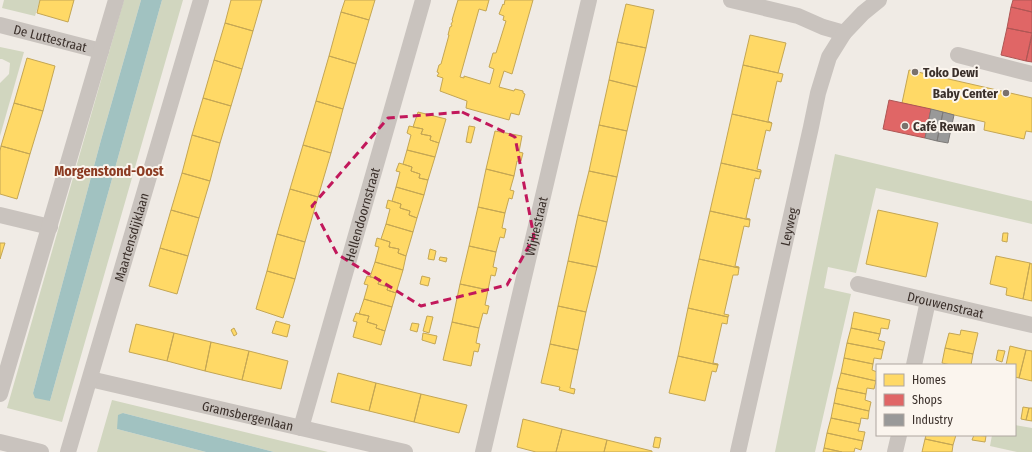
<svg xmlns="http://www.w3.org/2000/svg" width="1032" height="452" font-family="'Fira Sans Condensed',sans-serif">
<rect width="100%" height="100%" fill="#f0ebe5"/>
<path fill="#d1d6bf" d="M4,0H40L35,16L2,8Z
M124,0H141L101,140L33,393L50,401L162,0H183L62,422L7,408Z
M0,47L24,52L0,136V83L9,74L10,63L2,59H0Z
M835,154L1032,201V224L876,188L856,273L828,267L824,288L851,294L815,452H775Z
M112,400L328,452H274L123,413L117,429L206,452H97Z
M1015,425L1032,428V452H1017L990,446L992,435H1015Z"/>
<path fill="#a1c2c1" d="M141,0H162L50,401L35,398L33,393L101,140Z
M123,413L274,452H206L117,429L118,415Z"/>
<path fill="#ffd966" stroke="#c4a654" d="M40,0H74L68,22L37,13Z
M231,0H262L253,31L225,23Z
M345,0H375L369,20L341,12Z
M458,0H489L486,11L479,9L460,77L464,78V76L490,84L494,69L489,67L493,53H496L506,21L503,20L504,16L499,14L503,4L504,5L505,0H533L512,74L504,71L499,87L514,91L515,89L523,91V93L525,94L519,115L511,113L509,120L466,108L467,101L440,91L443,78L437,76L439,73L437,72L439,65L441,64L449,35H448L450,27L452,26L451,24L453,21L452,20Z
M626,4L654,10L646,48L617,42Z
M341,12L369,20L356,64L329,56Z
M225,23L253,31L242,69L214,60Z
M750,35L786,43L778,73L743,65Z
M617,42L646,48L637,87L609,80Z
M329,56L356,64L343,109L316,101Z
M27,58L55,66L43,111L14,103Z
M214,60L242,69L231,106L203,98Z
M743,65L783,74L781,82L777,81L768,121L772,123L732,114Z
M909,70L1032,98V132L1026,131L1024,139L984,130L985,122L902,103Z
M609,80L637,87L627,131L599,125Z
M203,98L231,106L220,143L192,135Z
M316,101L343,109L331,153L303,145Z
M14,103L43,111L30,154L1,146Z
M418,112L446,119L439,143L430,140L431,136L421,134L423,129L413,127Z
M732,114L772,123L770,131L766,130L757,169L761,170V172L721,163Z
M599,125L627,131L617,177L589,171Z
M409,126L423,129L421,134L431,136L430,140L439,143L435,157L407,150L411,135L407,133Z
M469,126L475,127L471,143L466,142Z
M495,131L522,136L519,152L523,153L521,161H517L514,176L486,169Z
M192,135L220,143L210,181L182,173Z
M303,145L331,153L318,197L290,189Z
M1,146L30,154L17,199L0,194V151Z
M407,150L435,157L428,180L419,178L420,174L411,171L412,167L403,164Z
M399,163L412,167L411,171L420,174L419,178L428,180L424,195L396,187L400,172L396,171Z
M721,163L761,172L759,179L755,178L746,218L750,219V220L710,211Z
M486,169L514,176L510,190L514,191L512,199L509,198L505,213L478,207Z
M589,171L617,177L607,222L578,215Z
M182,173L210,181L199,218L171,210Z
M396,187L424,195L417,218L409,215L410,211L400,208L401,204L392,201Z
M290,189L318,197L305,242L277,234Z
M388,200L401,204L400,208L410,211L409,215L417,218L413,232L386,224L390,209L386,208Z
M478,207L505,213L502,228L506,229L504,238L500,237L496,252L469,246Z
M171,210L199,218L188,256L160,248Z
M878,210L938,223L926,277L866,264Z
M710,211L750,220L749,227L744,226L735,266L739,267V268L699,259Z
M578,215L607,222L597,267L568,261Z
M386,224L413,232L406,256L398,253L399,249L389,247L390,242L381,239Z
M1003,233H1008L1007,242L1002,241Z
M277,234L305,242L295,279L267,271Z
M377,238L390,242L389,247L399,249L398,253L406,256L403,270L375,262L379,247L375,246Z
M0,243H5L0,259Z
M469,246L496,252L493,267L497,268L495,276L491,275L488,290L460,284Z
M160,248L188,256L177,294L149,286Z
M430,249L436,251L434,260L428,259Z
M996,256L1030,263L1023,299L1006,295L1007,288L990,284Z
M440,257L447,258L446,262L439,260Z
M699,259L739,268L738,275H733L724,314L729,315L728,317L688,308Z
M568,261L597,267L586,312L558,306Z
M375,262L403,270L396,293L387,290L388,287L378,284L380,279L370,277Z
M1030,263L1032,264V301L1023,299Z
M267,271L295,279L283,318L256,309Z
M367,276L380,279L378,284L388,287L387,290L396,293L392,307L364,299L368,285L364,284Z
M422,276L430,278L428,286L420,284Z
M460,284L488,290L485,305L489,306L487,314L483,313L479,328L452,322Z
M364,299L392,307L385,331L376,328L377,325L367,322L369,316L359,314Z
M558,306L586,312L578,350L550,344Z
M688,308L728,317L727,324L722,323L713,363L718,364V365L678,356Z
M854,312L890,320L888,329L881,328L880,334L851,328Z
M356,313L369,316L367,322L377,325L376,328L385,331L381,345L353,337L357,322L353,321Z
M427,316L433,317L429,333L423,331Z
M276,321L290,325L287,337L272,333Z
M452,322L479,328L476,343L480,344L478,352L474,351L471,366L443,360Z
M412,323L419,324L417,332L410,330Z
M136,324L174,333L167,361L129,352Z
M234,328L237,334L234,336L231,330Z
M851,328L880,334L878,340L885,342L883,350L847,343Z
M961,330L978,333L973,354L945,348L949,333L960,335Z
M174,333L211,342L205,371L167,361Z
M423,333L437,336L435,344L422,340Z
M211,342L249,351L242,380L205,371Z
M847,343L883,350L881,359L874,358L873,364L844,358Z
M550,344L578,350L570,388L575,389L574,394L559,390L560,387L541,383Z
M1010,346L1026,350L1019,378L1015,377V365H1006Z
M945,348L973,354L971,365H951L942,363Z
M998,350L1005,351L1002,362L996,360Z
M1026,350L1032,351V381L1019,378Z
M249,351L288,361L281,389L242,380Z
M678,356L718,365L716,372L712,371L705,401L669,393Z
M844,358L873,364L872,370L877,372L876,381L841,373Z
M338,373L376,383L369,411L331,402Z
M841,373L876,381L874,389L867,388L866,394L837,388Z
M376,383L421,394L414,422L369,411Z
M837,388L866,394L865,400L871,402L869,411L834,403Z
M421,394L467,405L459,433L414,422Z
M834,403L869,411L868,419L861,418L860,424L831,418Z
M1023,407L1029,408L1026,420L1021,419Z
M1029,408H1032V421L1026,420Z
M831,418L860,424L858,431L865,432L863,441L827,433Z
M523,419L562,429L556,452H536L517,447Z
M562,429L607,440L604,452H556Z
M827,433L863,441L861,450L855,448L854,452H842L824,448Z
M926,435H956L953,445L925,439Z
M974,435L986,436L985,442L972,440Z
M655,437L661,438L659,448L653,447Z
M925,439L953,445L952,452H922Z
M607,440L652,451V452H604Z
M824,448L842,452H823Z"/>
<path fill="#e06666" stroke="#ae5654" d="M1013,0H1032V12L1011,7Z
M1011,7L1032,12V33L1007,28Z
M1007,28L1032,33L1026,61L1001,55Z
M1032,36V62L1026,61Z
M889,100L931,109L925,138L883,129Z"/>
<path fill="#999" stroke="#7d7a78" d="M931,109L943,112L937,141L925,138Z
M943,112L954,115L948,143L937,141Z"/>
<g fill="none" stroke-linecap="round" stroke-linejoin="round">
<g stroke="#c9c3be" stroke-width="16">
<path d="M731,0L798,16L823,27L844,33"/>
<path id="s1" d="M0,25L101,51"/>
<path d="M958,55L1032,74"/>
<path d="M0,215L50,227"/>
<path id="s2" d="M858,284L1032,325"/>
<path d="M914,365L928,301"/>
<path id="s3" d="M90,379L405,452"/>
<path d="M0,394L116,0"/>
<path id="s4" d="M301,428L423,0"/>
<path d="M0,442L41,452"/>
<path id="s5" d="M68,452L201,0"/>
<path id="s6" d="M483,452L589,0"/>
<path id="s7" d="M738,452L811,127L818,93L829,57L844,33L863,13L879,0"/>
<path d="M895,452L899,435"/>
</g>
</g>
<path fill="none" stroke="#c2185b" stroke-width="3" stroke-dasharray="8 5" stroke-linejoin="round" d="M462,112L515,137L534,237L507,285L421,306L337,254L312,206L388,118Z"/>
<g fill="#7a716c" stroke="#fbf5ee" stroke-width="1.5">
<circle cx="915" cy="72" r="4"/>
<circle cx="1006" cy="93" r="4"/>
<circle cx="905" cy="126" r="4"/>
</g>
<g text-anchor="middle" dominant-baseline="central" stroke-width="4" stroke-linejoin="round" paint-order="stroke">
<g font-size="13" fill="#3b302b" stroke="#fbf5ee">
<text stroke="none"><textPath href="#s1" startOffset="52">De Luttestraat</textPath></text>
<text stroke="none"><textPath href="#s4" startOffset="222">Hellendoornstraat</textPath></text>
<text stroke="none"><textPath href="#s6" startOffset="232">Wijhestraat</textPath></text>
<text stroke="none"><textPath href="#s7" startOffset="231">Leyweg</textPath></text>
<text stroke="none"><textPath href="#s5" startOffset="224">Maartensdijklaan</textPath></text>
<text stroke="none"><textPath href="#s2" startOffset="90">Drouwenstraat</textPath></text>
<text stroke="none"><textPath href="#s3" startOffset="162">Gramsbergenlaan</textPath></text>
</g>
<g font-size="13" font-weight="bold" fill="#3b302b" stroke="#fbf5ee" text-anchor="start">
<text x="923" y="72">Toko Dewi</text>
<text x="998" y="93" text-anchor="end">Baby Center</text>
<text x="913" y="126">Café Rewan</text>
</g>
<g font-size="14" font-weight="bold" fill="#8c3b22" stroke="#fbf5ee">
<text x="109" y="171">Morgenstond-Oost</text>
</g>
</g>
<rect x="876" y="364" width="140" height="72" fill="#fbf5ee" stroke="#aea6a0"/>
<rect x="884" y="374" width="20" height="12" fill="#ffd966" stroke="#aea6a0"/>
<text x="912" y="384" font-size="12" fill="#3b302b">Homes</text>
<rect x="884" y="394" width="20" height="12" fill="#e06666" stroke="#aea6a0"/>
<text x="912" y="404" font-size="12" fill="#3b302b">Shops</text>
<rect x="884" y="414" width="20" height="12" fill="#999999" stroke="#aea6a0"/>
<text x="912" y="424" font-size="12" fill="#3b302b">Industry</text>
</svg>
